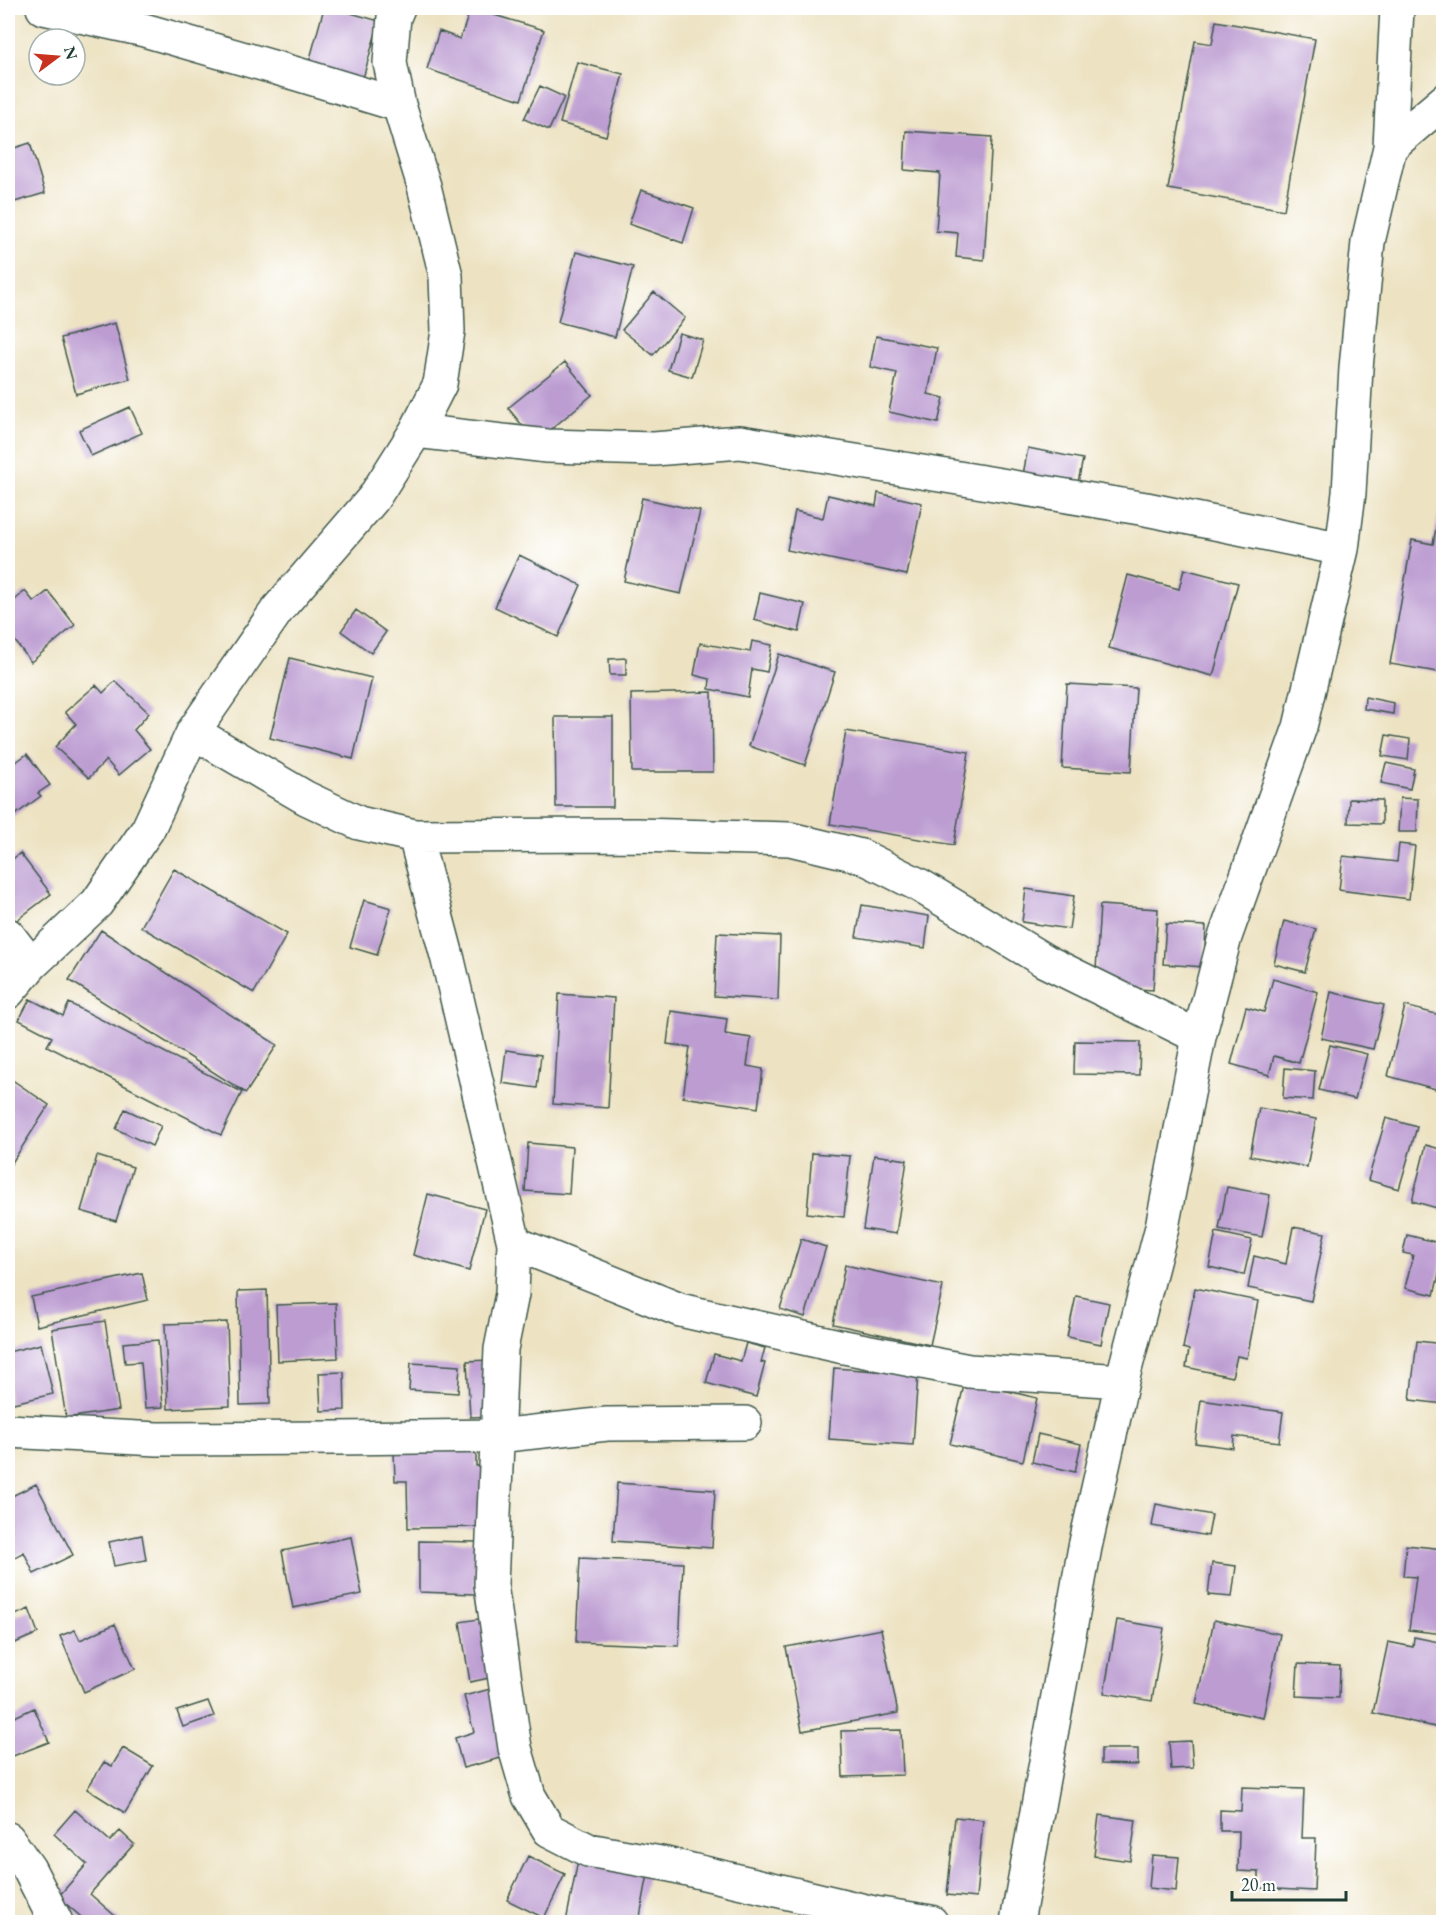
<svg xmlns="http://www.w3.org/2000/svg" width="1451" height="1930" font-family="'EB Garamond',serif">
<rect width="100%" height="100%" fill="#fff"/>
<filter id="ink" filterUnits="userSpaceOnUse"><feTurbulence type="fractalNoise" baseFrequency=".0167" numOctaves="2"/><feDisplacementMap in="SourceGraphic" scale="12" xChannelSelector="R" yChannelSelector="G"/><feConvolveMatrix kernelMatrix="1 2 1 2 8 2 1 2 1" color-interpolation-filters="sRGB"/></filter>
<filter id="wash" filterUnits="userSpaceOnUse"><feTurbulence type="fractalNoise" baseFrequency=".008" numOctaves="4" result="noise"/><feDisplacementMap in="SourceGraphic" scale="24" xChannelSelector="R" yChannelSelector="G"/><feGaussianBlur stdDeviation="1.35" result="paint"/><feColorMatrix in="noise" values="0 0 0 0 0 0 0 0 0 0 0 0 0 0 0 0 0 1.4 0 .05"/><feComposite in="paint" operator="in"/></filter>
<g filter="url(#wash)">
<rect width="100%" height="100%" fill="#ede3c3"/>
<g id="blocks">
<path fill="#bc9cd1" d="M324,8H333L379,21L362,82L308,66Z
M471,8L544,30L521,100L427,69L439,31L460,39Z
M1216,21L1315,39L1284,210L1168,189L1195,41L1212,44Z
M577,62L623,74L606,136L560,123Z
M540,86L564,97L549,130L524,119Z
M8,100L13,103L8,115Z
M906,131L992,137L984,260L956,257L958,233L936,231L940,173L904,170Z
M30,143L45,193L8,204V150Z
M641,190L694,208L683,243L629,224Z
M576,252L633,267L615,337L558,322Z
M654,292L685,318L653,355L622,330Z
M115,323L130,379L76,394L61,338Z
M679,333L703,340L692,377L668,370Z
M876,336L937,348L928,394L944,398L938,423L889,412L897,373L870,367Z
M565,362L592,395L536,442L508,408Z
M130,407L142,433L91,456L79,430Z
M1028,448L1083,459L1076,492L1022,480Z
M878,493L922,503L907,575L787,550L795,511L823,518L828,495L876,506Z
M642,498L700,511L681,594L624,581Z
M1439,513L1444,514V673L1390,664L1412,540L1433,544Z
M519,555L581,585L558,637L495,607Z
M1184,569L1238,583L1213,676L1109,648L1128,575L1179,589Z
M25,591L34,602L48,591L75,625L31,662L8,632V627L14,621L8,613V606Z
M760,593L805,604L799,632L754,620Z
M356,610L386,632L371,653L341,631Z
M752,641L772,645L767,672L752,669L748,697L709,689L710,679L694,675L700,643L750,652Z
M779,654L835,672L805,765L749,746Z
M290,658L372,678L353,759L270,738Z
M626,658V675H610L609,659Z
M115,681L149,713L134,730L150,749L119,775L106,760L89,778L55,747L76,724L65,712L96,685L103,693Z
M1067,684L1136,688L1131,772L1062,768Z
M712,692L713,772H632L631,694Z
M1365,697L1394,703L1393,714L1364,709Z
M555,717H613V807H556Z
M846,731L969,752L954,845L830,824Z
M1386,735L1410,739L1408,760L1382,756Z
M8,750L16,762L27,754L50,785L38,793L41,796L8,820Z
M1386,763L1414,769L1410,789L1381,783Z
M1400,798L1418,799L1417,832H1398Z
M1349,799L1382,800V824L1348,823Z
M1399,844L1415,846L1409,899L1339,890L1343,856L1397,862Z
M20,853L51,894L13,923L8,915V863Z
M174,869L287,934L254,993L141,927Z
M1026,889L1074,896L1069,929L1022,922Z
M364,900L391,908L377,955L350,947Z
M862,905L929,916L925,948L856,937Z
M1100,905L1158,909L1153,990L1095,986Z
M1284,921L1316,929L1305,972L1274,964Z
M1166,924L1206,926L1204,967L1163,964Z
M101,930L277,1045L246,1093L69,980Z
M717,933L780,936L778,1000L714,996Z
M1273,979L1318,992L1299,1063L1274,1056L1269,1075L1231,1064L1246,1007L1264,1012Z
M1331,992L1384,1005L1373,1049L1321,1038Z
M559,994L614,998L608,1108L553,1104Z
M30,999L63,1016L69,1003L242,1092L221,1135L47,1046L52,1037L19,1020Z
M1405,1006L1444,1016L1443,1091L1388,1076Z
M671,1011L727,1019L725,1034L751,1038L747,1066L763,1069L758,1108L683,1097L690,1047L667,1044Z
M1075,1041L1140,1042L1139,1075L1074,1074Z
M1330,1045L1367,1054L1355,1099L1319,1090Z
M506,1050L541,1055L537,1088L502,1083Z
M1285,1068L1315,1071L1313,1100L1283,1098Z
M8,1077L49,1105L8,1169Z
M1259,1108L1316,1119L1307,1167L1250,1156Z
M125,1109L161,1126L152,1146L116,1129Z
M1386,1118L1417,1127L1399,1189L1368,1180Z
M528,1143L572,1147L569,1194L525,1191Z
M1426,1145L1444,1150V1210L1412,1201Z
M812,1153L850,1156L844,1217L807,1213Z
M874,1155L907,1160L896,1234L863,1229Z
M97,1156L133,1167L116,1221L81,1211Z
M1227,1187L1270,1195L1262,1237L1219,1229Z
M428,1194L485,1209L469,1271L413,1255Z
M1293,1227L1325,1233L1311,1301L1248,1288L1254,1256L1286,1264Z
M1216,1232L1252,1240L1244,1275L1209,1267Z
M1407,1235L1444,1244V1253L1434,1295L1405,1288L1413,1255L1403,1253Z
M801,1239L826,1247L805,1317L780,1309Z
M845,1265L943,1286L930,1345L833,1324Z
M142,1273L148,1300L37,1326L31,1297Z
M1195,1288L1258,1301L1247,1358L1237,1356L1232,1377L1186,1367L1189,1350L1183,1348Z
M267,1290L270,1404L240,1405L238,1291Z
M1076,1296L1109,1303L1101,1344L1067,1337Z
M336,1303L338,1358L278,1361L276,1305Z
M105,1321L119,1410L66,1418L52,1329Z
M227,1322L230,1406L168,1409L165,1324Z
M158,1340L163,1407L145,1408L141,1362L125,1363L123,1343Z
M1417,1341L1444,1344V1404L1410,1400Z
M746,1343L765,1348L761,1362L765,1363L756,1397L706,1383L714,1354L741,1361Z
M41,1344L53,1394L9,1404L8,1377L10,1376L8,1352Z
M490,1360L492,1416L470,1417L467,1361Z
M411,1363L460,1366L458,1393L409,1390Z
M834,1368L918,1374L913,1445L829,1439Z
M344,1372L345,1410L321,1411L319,1373Z
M965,1381L1037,1398L1023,1461L950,1444Z
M1201,1400L1283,1412L1279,1442L1234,1436L1233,1448L1195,1443Z
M1038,1434L1081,1444L1075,1472L1032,1462Z
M476,1450V1466H486L489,1527L408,1528L407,1481H395L394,1451Z
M617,1483L715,1490L712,1548L613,1541Z
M36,1484L73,1555L34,1574L24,1552L8,1561V1498Z
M1156,1504L1212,1515L1208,1536L1152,1526Z
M142,1535L146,1560L114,1566L109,1542Z
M351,1537L362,1594L293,1608L282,1551Z
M419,1541L476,1542L475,1594L419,1592Z
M1406,1545L1444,1549V1634L1409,1630L1416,1577L1403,1576Z
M580,1558L683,1563L679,1646L576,1642Z
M1212,1563L1236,1566L1232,1597L1208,1595Z
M29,1609L38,1633L8,1646V1618Z
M490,1617L499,1676L470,1682L460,1622Z
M1117,1620L1164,1628L1152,1701L1104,1693Z
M1214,1620L1280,1634L1263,1718L1196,1704Z
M115,1624L135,1669L84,1692L60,1636L75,1630L80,1640Z
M881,1629L898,1713L802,1731L786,1647Z
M1414,1637L1444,1643V1729L1373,1713L1388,1642L1413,1647Z
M1298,1664L1340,1666L1339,1698L1296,1696Z
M498,1687L516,1754L463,1768L455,1738L474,1732L464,1696Z
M208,1701L214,1716L183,1727L177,1711Z
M34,1708L49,1742L8,1758V1720Z
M901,1730L903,1775L843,1777L841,1731Z
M1191,1741L1193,1768L1171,1769L1169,1742Z
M123,1748L153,1766L125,1813L87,1789L104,1762L112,1766Z
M1101,1749H1138V1765L1101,1764Z
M1242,1787L1304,1789L1302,1838H1316L1314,1891L1259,1888V1872L1238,1871L1239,1831H1220V1810L1241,1811Z
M75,1810L110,1841L120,1831L134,1844L90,1894L122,1922H87L58,1897L87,1864L54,1834Z
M1099,1815L1136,1820L1130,1861L1094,1856Z
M955,1817L983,1820L976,1898L947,1895Z
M1152,1855L1179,1857L1176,1891L1149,1888Z
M528,1856L565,1874L544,1918L507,1900Z
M578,1860L648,1874L639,1922H566Z"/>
</g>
</g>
<g filter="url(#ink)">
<use href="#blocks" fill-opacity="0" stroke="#3e5649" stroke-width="1.5"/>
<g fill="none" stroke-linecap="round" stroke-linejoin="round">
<g stroke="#3e5649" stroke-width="36">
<path id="minor" d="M43,8L144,30L297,74L399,105
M1390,147L1397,8
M416,431L547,446L654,449L740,442L1146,509L1342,549
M193,732L306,798L359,823L415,836L636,835L790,839L861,856L919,885L1045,961L1199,1037
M415,836L448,960L514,1243L512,1294L501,1349L491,1585L515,1748L529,1796L549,1830L588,1850L666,1864L874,1913L931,1922
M8,935L31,965
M8,992L31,965L97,903L148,829L193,732L278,609L373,499L416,431L440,384L448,331L446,276L424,186L399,105L390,63L394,17L398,8
M514,1243L680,1310L839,1346L969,1371L1122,1381
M8,1431L157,1439L338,1438L498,1436L607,1424L745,1423
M8,1839L29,1869L56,1922
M1017,1922L1085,1547L1122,1381L1162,1227L1199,1037L1225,937L1300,727L1342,549L1349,493L1356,368L1368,242L1390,147L1444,101"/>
</g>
<use href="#minor" stroke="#fff" stroke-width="33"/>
</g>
</g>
<rect width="1451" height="1930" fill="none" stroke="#fff" stroke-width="30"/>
<g transform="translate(57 57) rotate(74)"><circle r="28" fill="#ffffff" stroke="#a5b1ae" stroke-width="1.5"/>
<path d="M0-4.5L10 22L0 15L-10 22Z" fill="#c8321e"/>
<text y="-9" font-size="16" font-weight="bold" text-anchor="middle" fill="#1f3d34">N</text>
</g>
<path d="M1232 1891v9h114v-9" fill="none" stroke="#1f3d34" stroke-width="3"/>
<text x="1241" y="1891" font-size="18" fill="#1f3d34" stroke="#ffffff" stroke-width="4.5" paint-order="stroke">20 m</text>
</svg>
